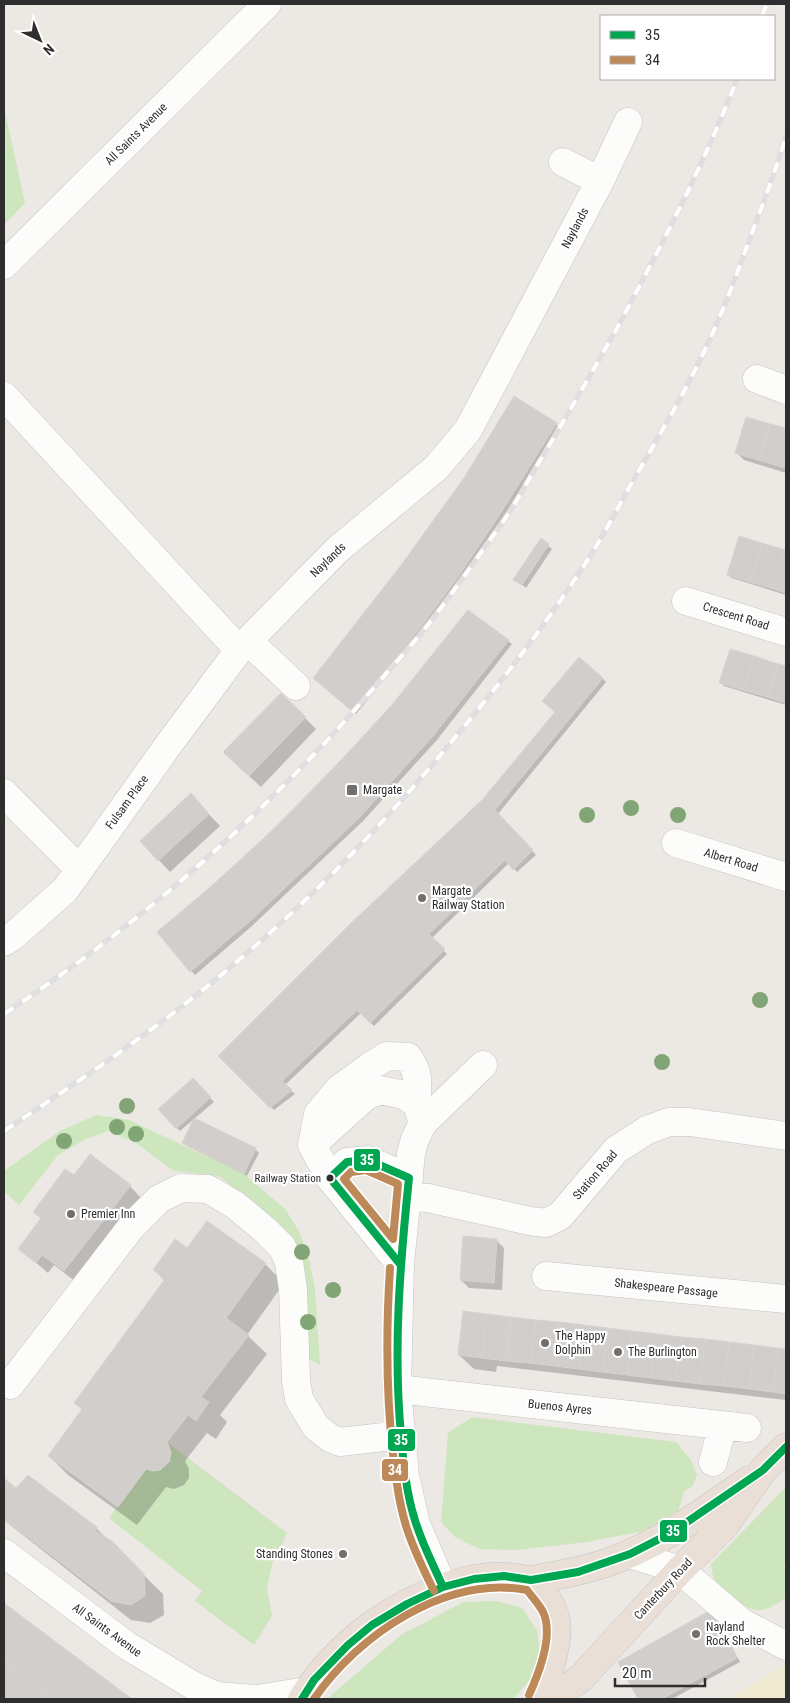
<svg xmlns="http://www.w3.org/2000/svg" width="790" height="1703" font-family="'Roboto Condensed',sans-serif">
<rect width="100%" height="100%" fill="#ece8e4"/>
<path fill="#cee6be" d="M4,107L25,203L4,225Z
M96,1115L129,1120L244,1174L285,1209L299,1231L309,1259L315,1289L320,1365L305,1357L263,1211L219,1176L174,1171L136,1143L108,1131L86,1139L58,1155L19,1205L4,1191V1171L60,1131Z
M472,1417L676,1442L691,1460L697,1475L693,1486L684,1491L679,1509V1518L654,1529L587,1542L516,1550L479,1549L455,1537L441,1522L448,1433Z
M167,1442L287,1533L272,1565L267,1588L272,1616L254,1645L195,1601L202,1591L109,1518L146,1469C164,1475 178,1457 167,1442Z
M786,1487V1562L784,1567L786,1572V1598C779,1602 770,1609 762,1610C746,1612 718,1591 713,1576C712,1572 712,1568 711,1564Z
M496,1601L522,1608L537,1630L541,1658L533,1677L513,1699H327L401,1635L463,1602Z"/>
<path fill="#f0ead3" d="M786,1664V1699H727Z"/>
<path fill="#0003" d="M747,418L786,430V473L744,460L736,452Z
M556,424L560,428L504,517L461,580L424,630L356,714L318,682Z
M740,537L786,551V595L732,578L728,575Z
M541,540L552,549L526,588L515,579Z
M508,641L512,644L437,740L363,821L252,926L195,975L159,932L247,855L345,758Z
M731,651L786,668V705L724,686L721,683Z
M602,678L606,682L498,814L536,855L517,872L509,863L432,938L447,954L374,1026L361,1013L285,1085L295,1094L274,1110L220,1056L483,801Z
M281,694L316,729L261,787L236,764Z
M202,807L220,826L170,872L141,841Z
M193,1080L214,1102L180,1131L160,1109Z
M183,1142L255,1149L259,1153L247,1176L187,1146Z
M74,1177L130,1186L141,1198L76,1282L54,1265L48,1273L20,1249L42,1219L35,1212Z
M207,1223L265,1264L284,1283L247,1335L267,1354L220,1415L227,1422L216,1439L207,1433L185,1461L189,1469V1478L184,1485L174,1489L166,1487L137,1525L68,1475L49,1456L83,1410L76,1403L165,1281L154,1270L187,1250Z
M496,1240L504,1248L502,1290L469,1288L461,1280Z
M464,1312L786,1350V1400L497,1366L496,1372L474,1369L459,1355Z
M4,1480L16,1489L97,1529L163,1594L164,1615L150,1623L131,1620L4,1520Z
M4,1605L130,1699H4Z
M715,1616L740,1662L672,1699H640L620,1662Z"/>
<path fill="#d1cecb" stroke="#d7d4d0" d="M514,396L557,423L500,514L458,577L421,627L352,711L313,678L399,568L464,478Z
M746,417L770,424L758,460L735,453Z
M770,424L786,428V453L782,467L758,460Z
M786,453V468L782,467Z
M739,536L762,543L750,582L727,575Z
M541,538L549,544L522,585L513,580Z
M762,543L785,550L774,589L750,582Z
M785,550H786V593L774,589Z
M468,610L509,640L433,736L359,818L249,922L190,972L157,932L206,891L275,828L344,757L391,706Z
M730,649L754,656L743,690L719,683Z
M754,656L778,664L767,697L743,690Z
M579,657L603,678L495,810L533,850L513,870L505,860L429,934L445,949L370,1023L357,1010L282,1081L292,1090L270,1108L218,1056L348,926L482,800L555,712L542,701Z
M778,664L786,666V703L767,697Z
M281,693L306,717L249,776L223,752Z
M191,793L209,814L158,861L140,841Z
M193,1078L211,1097L176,1129L158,1109Z
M194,1118L256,1148L244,1174L182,1143Z
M90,1154L131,1185L64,1271L42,1255L36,1263L18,1249L41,1218L33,1212L65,1169L74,1175Z
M207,1221L266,1263L226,1318L249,1335L201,1397L209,1402L196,1421L188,1415L167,1442L171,1452L169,1462L160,1470L154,1471L146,1469L118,1507L48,1456L82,1409L74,1403L165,1279L153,1270L175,1239L187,1248Z
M463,1236L497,1239L494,1283L460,1280Z
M463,1311L487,1314L482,1358L458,1355Z
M487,1314L511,1317L506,1361L482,1358Z
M511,1317L536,1320L530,1363L506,1361Z
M536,1320L560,1322L555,1366L530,1363Z
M560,1322L584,1325L579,1369L555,1366Z
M584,1325L608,1328L603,1372L579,1369Z
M608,1328L632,1331L627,1375L603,1372Z
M632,1331L657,1334L651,1378L627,1375Z
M657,1334L681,1337L676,1381L651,1378Z
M681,1337L705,1339L700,1384L676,1381Z
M705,1339L729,1342L724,1386L700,1384Z
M729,1342L754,1345L749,1389L724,1386Z
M754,1345L778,1348L773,1392L749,1389Z
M778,1348L786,1349V1394L773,1392Z
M28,1475L98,1528L95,1531L112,1541L144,1574L145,1596L131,1605L111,1601L4,1519V1478L16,1488Z
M4,1603L132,1699H4Z
M711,1610L737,1658L662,1699H638L618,1662Z
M4,1663L14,1666L13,1673L29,1687L47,1691L45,1699H4Z"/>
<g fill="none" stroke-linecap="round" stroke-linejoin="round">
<g stroke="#c5c4c5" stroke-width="29">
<path id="minor" d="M563,162L600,181
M4,265L267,4
M757,379L786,390
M4,396L239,650
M686,601L786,632
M248,641L296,686
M4,793L79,869
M676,843L786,877
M4,942L12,937L65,890L169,744L239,650L337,550L436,468L468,430L600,181L628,122
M312,1145L366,1096L381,1090L404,1095L416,1103L422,1119
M330,1178L347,1162L368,1160L409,1178
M407,1196L428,1198L530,1221L546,1223L560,1216L616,1150L647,1130L669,1122H690L786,1136
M400,1264L330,1178L312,1145L318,1114L339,1089L369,1067L387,1056L408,1057C420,1074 418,1083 416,1103
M546,1276L786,1299
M10,1385L132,1226L159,1199L181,1188L208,1189L235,1205L265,1230L282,1247L289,1262L293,1289L296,1380L299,1399L316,1427L330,1438L340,1442L401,1435
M397,1389L747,1428
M713,1462L723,1425
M4,1553L126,1645L194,1686L217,1696L257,1699L307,1691
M630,1554L680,1570L741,1622L786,1646
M443,1587L416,1524L405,1476L397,1389L400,1264L411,1153L415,1139L423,1123L483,1065"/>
</g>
<g stroke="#c6c5c4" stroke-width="29">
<path id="highway" d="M531,1580C565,1574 600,1568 631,1553C674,1534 711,1506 749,1480
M302,1699C320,1671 345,1645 372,1625C411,1598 469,1570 517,1578C521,1579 528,1579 532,1581C535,1583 537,1587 539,1590C561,1613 559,1631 552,1660C548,1673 544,1686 538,1699
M552,1699L582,1677L680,1570L725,1525L763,1470L786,1447"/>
</g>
<use href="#minor" stroke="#fcfcfb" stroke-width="28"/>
<use href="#highway" stroke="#eadfd6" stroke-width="28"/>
<g stroke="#dfdfe1" stroke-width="5.5">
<path id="rail" d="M762,16L767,4
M4,1014C146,920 269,811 379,682C395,663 412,645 427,626C453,593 477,558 502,523C517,502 529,478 543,456C568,414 592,372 616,330C660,248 704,165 737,79
M4,1131C85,1077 166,1023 240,959C320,891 391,816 457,735C503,680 546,624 585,564C603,537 618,507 634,479C658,438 682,397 703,354C720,319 734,282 747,246C761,209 775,173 786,136"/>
</g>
<use href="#rail" stroke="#fff" stroke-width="4" stroke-dasharray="11" stroke-linecap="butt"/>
<g stroke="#fff" stroke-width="11">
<path id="bus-1" d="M400,1264L330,1178L347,1162L368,1160L409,1178C400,1264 393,1349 401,1435C403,1462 406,1491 414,1517C421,1542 433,1564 443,1587
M302,1699L314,1680L348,1645L372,1625L407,1604L443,1587L474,1579L504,1576L531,1580L578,1572L630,1554L671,1533L763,1470L786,1447"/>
</g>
<g stroke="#fff" stroke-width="11">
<path id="bus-2" d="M366,1170L398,1184L393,1239L344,1179L351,1172Z
M390,1268C386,1330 386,1392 393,1454C396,1479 399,1504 407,1529C414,1550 424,1571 434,1591
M314,1699C358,1635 446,1575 527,1590C532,1597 539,1604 543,1612C554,1635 539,1673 529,1695"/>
</g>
<use href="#bus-1" stroke="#00a651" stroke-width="8"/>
<use href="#bus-2" stroke="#be8959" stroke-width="8"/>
</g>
<g fill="#82a575">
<circle cx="631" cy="808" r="8"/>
<circle cx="587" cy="815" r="8"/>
<circle cx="678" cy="815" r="8"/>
<circle cx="760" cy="1000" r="8"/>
<circle cx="662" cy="1062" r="8"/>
<circle cx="127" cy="1106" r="8"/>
<circle cx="117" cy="1127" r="8"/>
<circle cx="136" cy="1134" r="8"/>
<circle cx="64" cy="1141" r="8"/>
<circle cx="302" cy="1252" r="8"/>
<circle cx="333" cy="1290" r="8"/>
<circle cx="308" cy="1322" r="8"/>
</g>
<g fill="#706f6e" stroke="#fff" stroke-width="2">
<rect x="346" y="784" width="12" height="12" rx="2.5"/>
<circle cx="422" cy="898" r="5"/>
<circle cx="71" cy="1214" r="5"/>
<circle cx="545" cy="1343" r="5"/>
<circle cx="618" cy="1352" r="5"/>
<circle cx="343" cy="1554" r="5"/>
<circle cx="696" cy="1634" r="5"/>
</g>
<circle fill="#2e2e2e" stroke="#fff" stroke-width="2" cx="330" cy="1178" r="4.5"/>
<g text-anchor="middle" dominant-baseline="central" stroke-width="4.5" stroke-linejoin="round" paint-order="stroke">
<g font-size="11" fill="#2e2e2e" stroke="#fff" text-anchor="end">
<text x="321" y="1178">Railway Station</text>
</g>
<g font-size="12" fill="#2e2e2e" stroke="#fff">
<text transform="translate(136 134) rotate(-45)">All Saints Avenue</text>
<text transform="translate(575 228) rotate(-62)">Naylands</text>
<text transform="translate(328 560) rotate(-44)">Naylands</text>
<text transform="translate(736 616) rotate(17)">Crescent Road</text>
<text transform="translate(127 802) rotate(-54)">Fulsam Place</text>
<text transform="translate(731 860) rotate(17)">Albert Road</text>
<text transform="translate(595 1175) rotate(-49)">Station Road</text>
<text transform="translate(666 1288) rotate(6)">Shakespeare Passage</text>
<text transform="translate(560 1407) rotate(6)">Buenos Ayres</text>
<text transform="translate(663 1589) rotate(-47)">Canterbury Road</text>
<text transform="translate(107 1630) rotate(36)">All Saints Avenue</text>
</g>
<g font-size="12" fill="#2e2e2e" stroke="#fff" text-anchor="start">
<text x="363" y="790">Margate</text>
<text x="432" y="891">Margate<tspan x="432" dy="14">Railway Station</tspan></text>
<text x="81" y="1214">Premier Inn</text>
<text x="555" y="1336">The Happy<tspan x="555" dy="14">Dolphin</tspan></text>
<text x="628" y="1352">The Burlington</text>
<text x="333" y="1554" text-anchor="end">Standing Stones</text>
<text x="706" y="1627">Nayland<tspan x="706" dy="14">Rock Shelter</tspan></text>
</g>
</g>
<g stroke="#fff" stroke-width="2">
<rect x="353" y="1148" width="28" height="24" rx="5" fill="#00a651"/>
<rect x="387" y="1428" width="29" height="24" rx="5" fill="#00a651"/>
<rect x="381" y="1458" width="28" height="24" rx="5" fill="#be8959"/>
<rect x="659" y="1519" width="29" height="24" rx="5" fill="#00a651"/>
</g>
<g font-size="14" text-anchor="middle" font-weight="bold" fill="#fff">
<text x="367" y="1165">35</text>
<text x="401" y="1445">35</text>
<text x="395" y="1475">34</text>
<text x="673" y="1536">35</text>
</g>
<rect width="790" height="1703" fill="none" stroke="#2e2e2e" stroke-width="10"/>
<rect x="600" y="15" width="175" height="65" fill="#ffffff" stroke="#ababab"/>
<rect x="610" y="31" width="25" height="8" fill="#00a651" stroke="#ababab"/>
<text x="645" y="40" font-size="15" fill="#2e2e2e">35</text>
<rect x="610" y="56" width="25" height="8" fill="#be8959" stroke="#ababab"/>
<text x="645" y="65" font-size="15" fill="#2e2e2e">34</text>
<g transform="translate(40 40) rotate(137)" stroke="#ffffff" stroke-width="4" paint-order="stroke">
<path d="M0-4L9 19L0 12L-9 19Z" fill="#2e2e2e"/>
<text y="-8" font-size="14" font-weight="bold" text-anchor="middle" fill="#2e2e2e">N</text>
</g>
<path d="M615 1678v8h90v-8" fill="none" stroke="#2e2e2e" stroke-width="2.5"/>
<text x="622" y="1678" font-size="15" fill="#2e2e2e" stroke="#ffffff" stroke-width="4" paint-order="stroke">20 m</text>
</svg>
